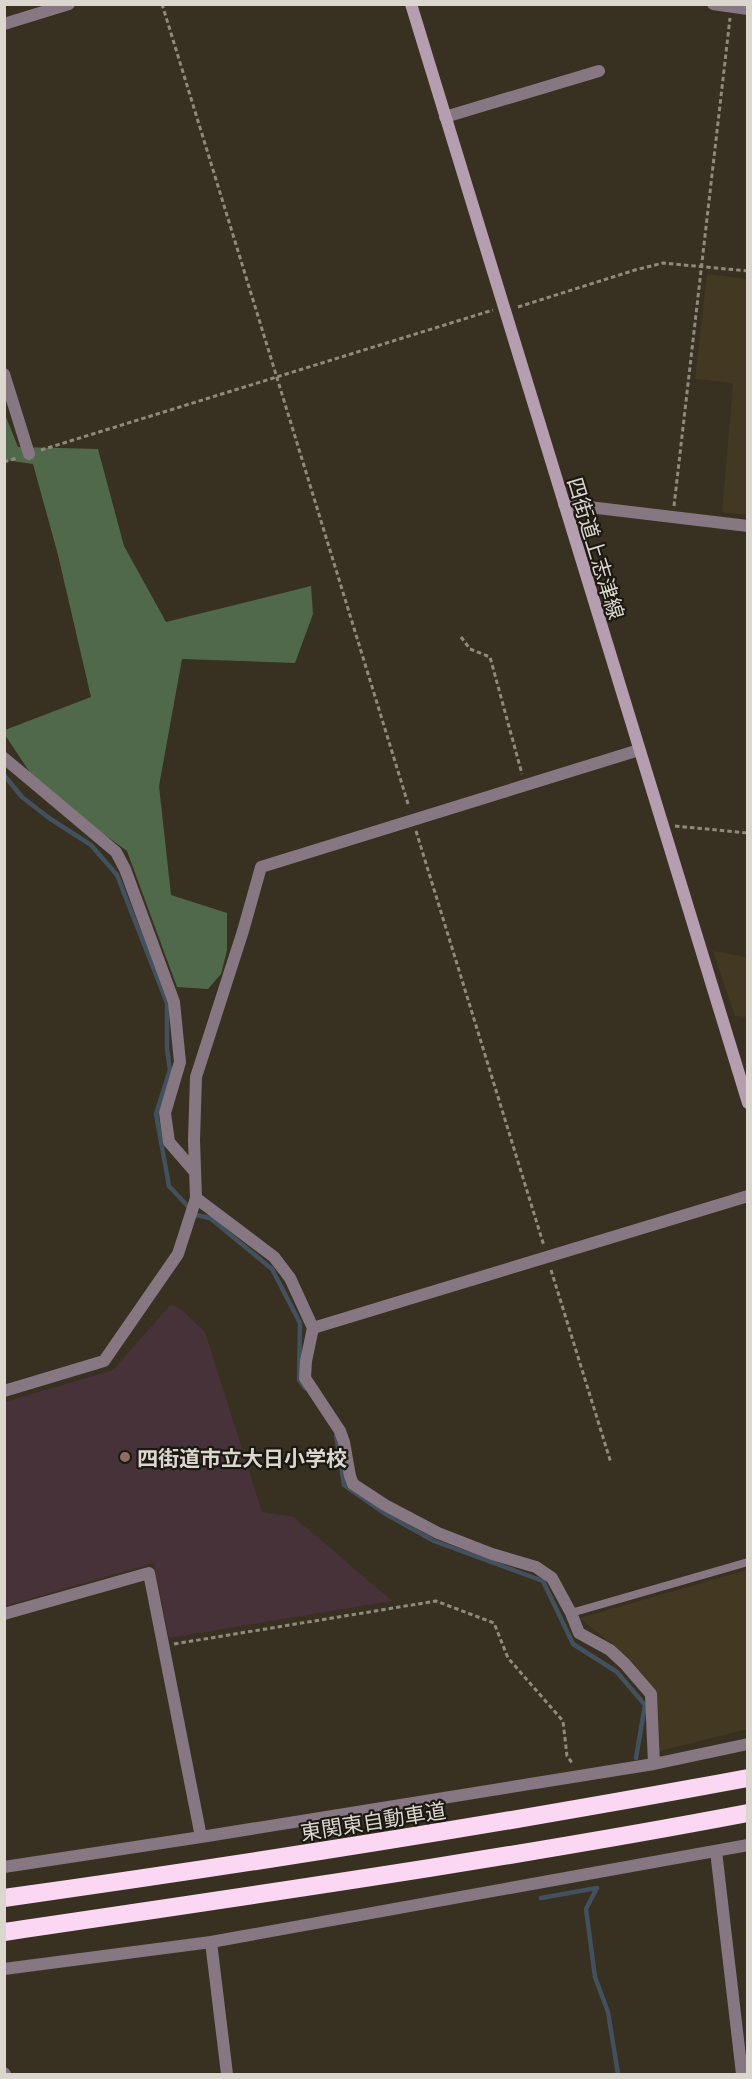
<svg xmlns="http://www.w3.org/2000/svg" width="752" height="2079" font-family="'Playfair Display','Noto Sans JP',serif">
<rect width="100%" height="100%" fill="#383020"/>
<path fill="#433822" d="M707,274L747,279V515L722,512L733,383L695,379Z
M713,951L747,957V1017L735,1016Z
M747,1570V1729L660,1751L657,1692L613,1645L580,1618Z"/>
<path fill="#463238" d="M171,1304L183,1311L205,1332L262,1512L294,1517L392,1601L169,1638L154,1563L5,1606V1402L113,1370Z"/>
<path fill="#51694b" d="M4,412L18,447L98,449L124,546L166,622L311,586L313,614L295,663L182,659L159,786L171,895L227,913V950L221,974L208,989L177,987L127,851L41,789L5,735V730L91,697L58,555L33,464L5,460Z"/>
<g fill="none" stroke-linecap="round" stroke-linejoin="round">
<path stroke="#42515d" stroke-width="4.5" d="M4,775L22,797L49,818L91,845L117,875L167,1003V1049L170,1070L156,1114L169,1186L196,1215L210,1218L272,1269L300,1323L299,1380L305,1388
M336,1435L344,1485L384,1513L434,1541L543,1581L573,1644L617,1672L645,1705L636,1758
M541,1898L597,1888L586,1909L595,1977L608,2012L618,2074"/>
<path stroke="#908a7e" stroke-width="3" stroke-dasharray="4.5 3" stroke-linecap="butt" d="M162,4L409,807
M518,307L635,270L663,263L748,271
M41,450L493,310
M4,462L17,458
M674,506L730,18
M461,637L470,649L490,657L522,774
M675,826L748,833
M416,831L544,1246
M551,1270L611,1463
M174,1644L436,1601L494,1623L508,1658L563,1721L567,1756L573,1764"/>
<path stroke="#867782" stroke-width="8" d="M571,1613L748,1562"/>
<path stroke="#867782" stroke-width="12" d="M713,4L748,9
M4,24L69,4
M445,117L599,71
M4,374L29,454
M564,504L748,526
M4,758L116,852L125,869L174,1002L180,1062L165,1113L169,1142L195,1172
M196,1198L274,1257L290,1278L313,1328L306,1361L305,1378L340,1431L344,1442L350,1476L353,1484L385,1505L438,1533L492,1554L536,1567L552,1578L571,1613L579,1633L610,1650L625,1664L651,1694L654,1764
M313,1328L748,1196
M4,1391L104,1361L178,1254L196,1198L194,1140L196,1077L243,931L261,867L639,750
M4,1614L149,1573L201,1837
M716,1851L742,2074
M4,1867L201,1837L654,1764L748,1744
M211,1942L227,2074
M4,1969L211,1942L748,1845
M4,2073L5,2074"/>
<path stroke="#b59eb0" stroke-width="12" d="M411,4L748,1103"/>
<path stroke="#fcd7f4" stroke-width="18" d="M4,1898C253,1863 501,1824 748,1778
M4,1932C252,1895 501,1860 748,1813"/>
</g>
<circle fill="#8d6e63" stroke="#1c1812" stroke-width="2" cx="125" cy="1457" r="6"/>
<g text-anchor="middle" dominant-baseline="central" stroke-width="4.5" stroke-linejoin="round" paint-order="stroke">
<g font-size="21" fill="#dcd7ce" stroke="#1c1812">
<text transform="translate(597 548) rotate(73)">四街道上志津線</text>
<text transform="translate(373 1820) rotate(-9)">東関東自動車道</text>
</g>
<g font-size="21" font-weight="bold" fill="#dcd7ce" stroke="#1c1812" text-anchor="start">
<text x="137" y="1457">四街道市立大日小学校</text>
</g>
</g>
<rect width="752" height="2079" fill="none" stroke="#dcd7ce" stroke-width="12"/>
</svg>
